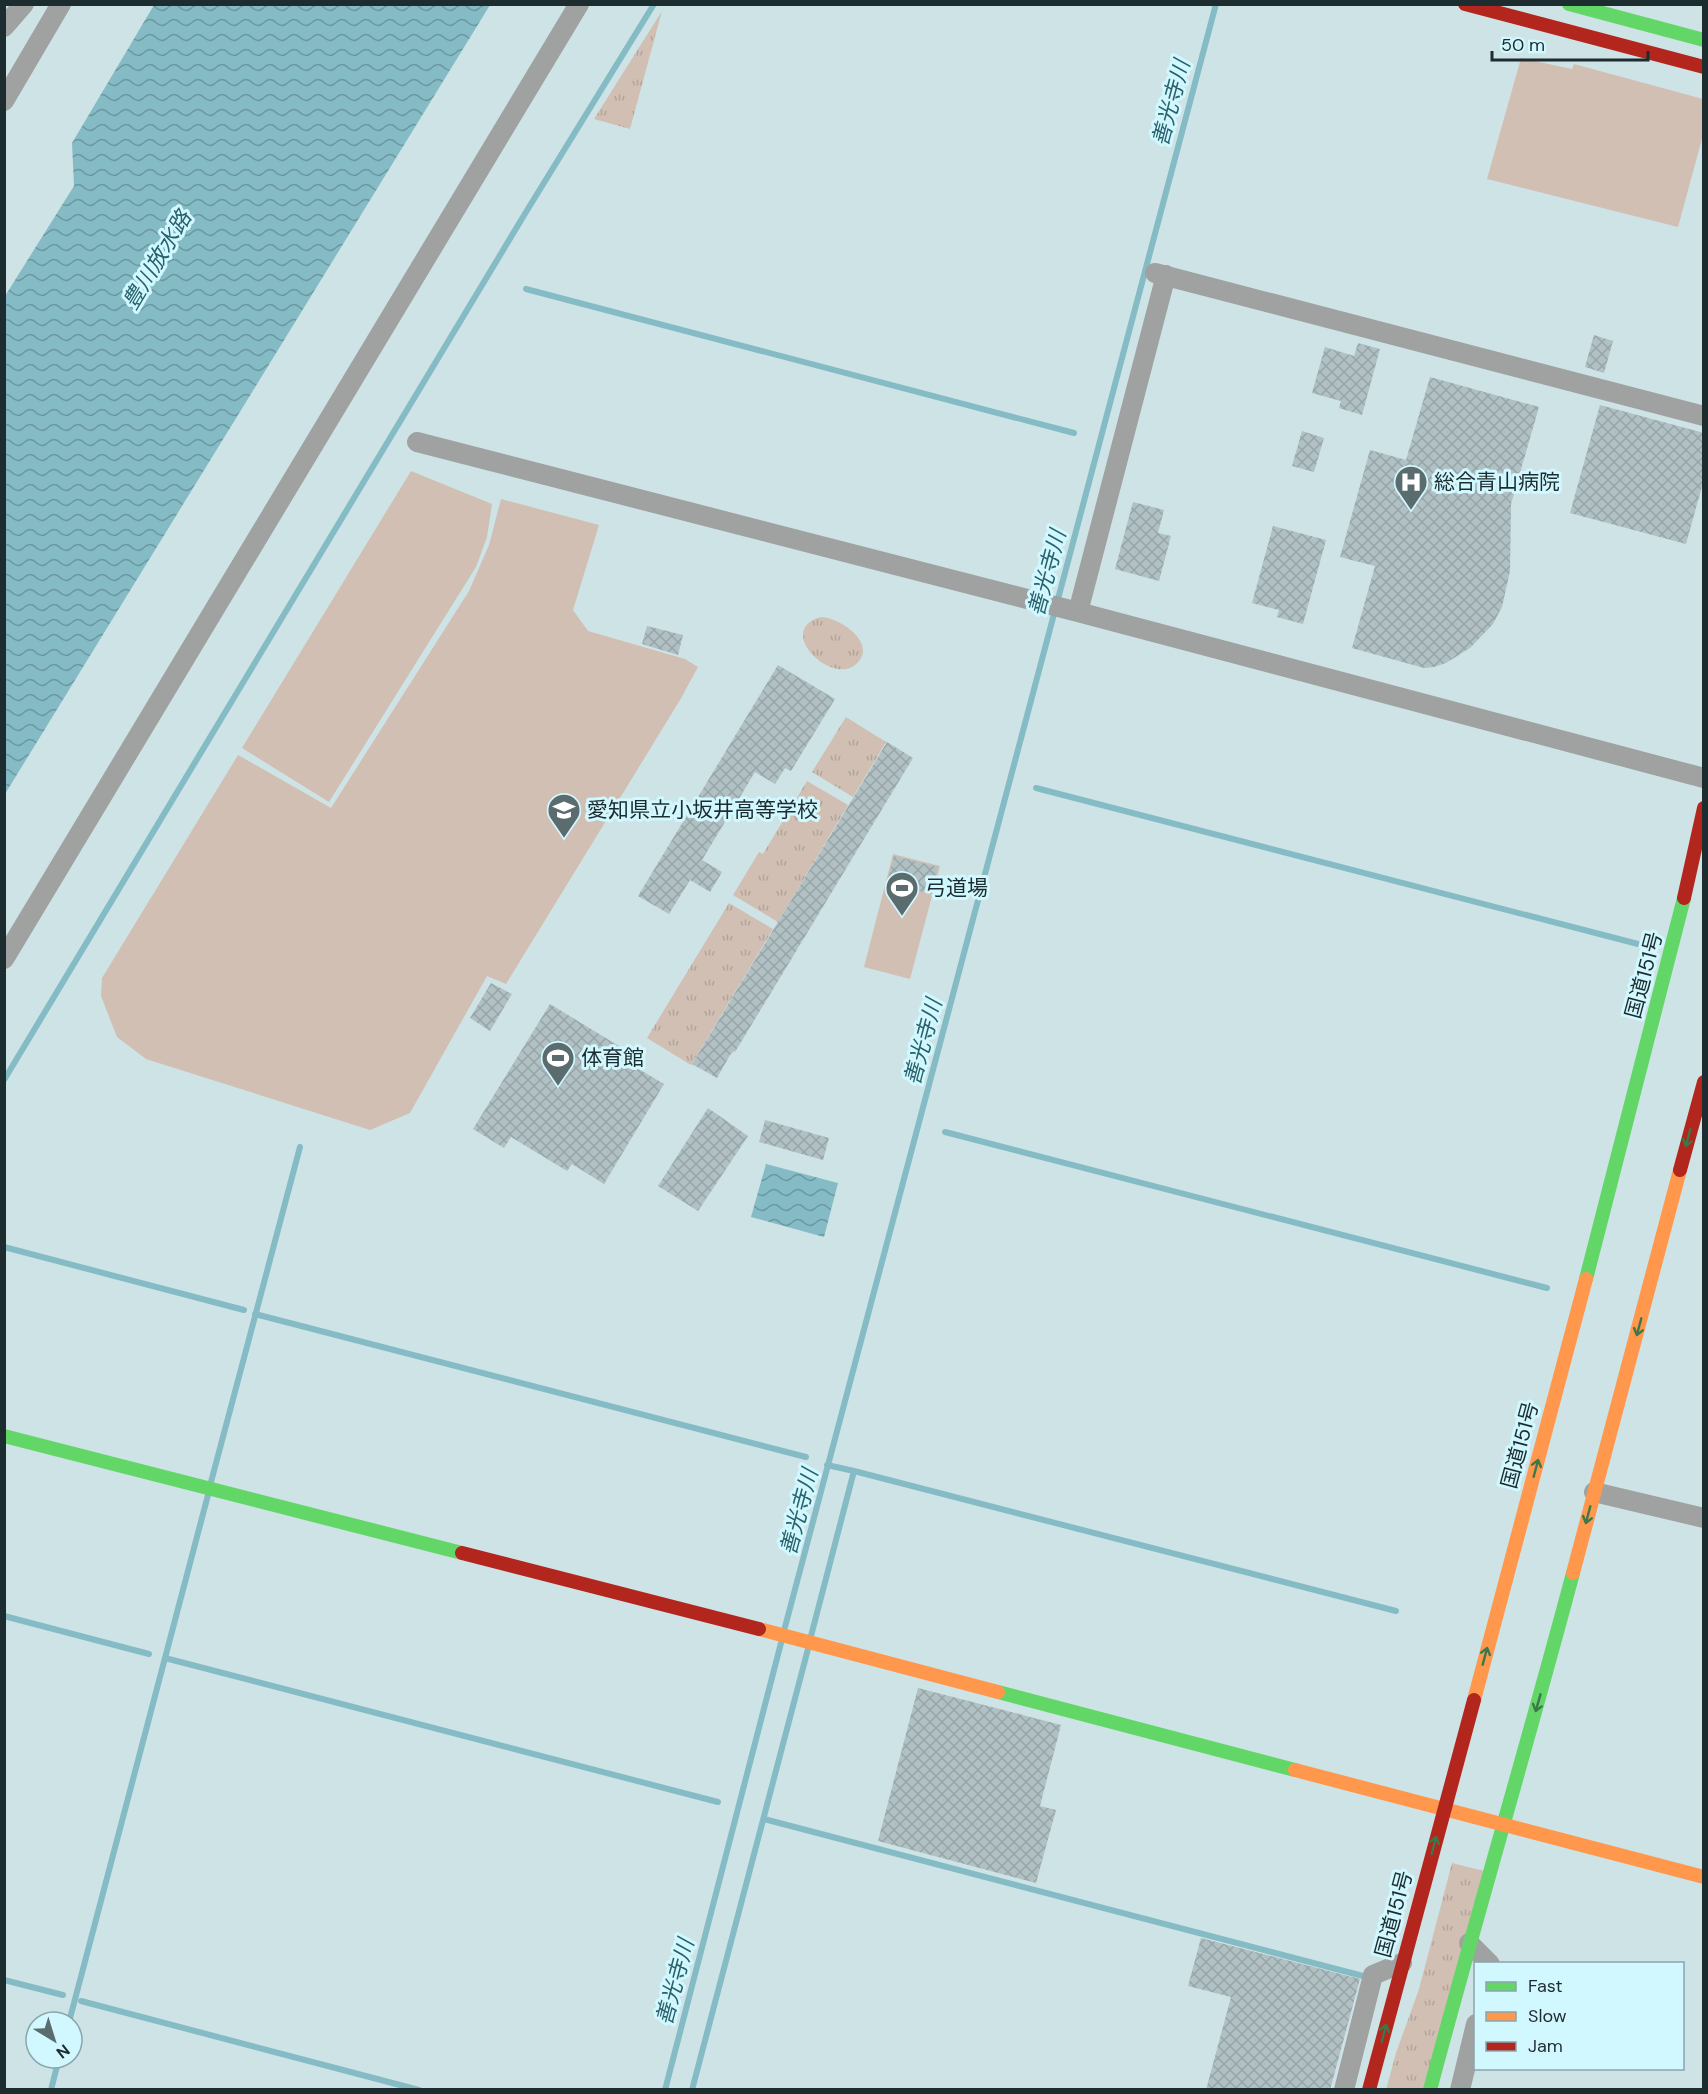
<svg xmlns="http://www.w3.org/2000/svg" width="1708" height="2094" font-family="'DM Sans','Noto Sans JP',sans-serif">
<defs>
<pattern id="grass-tufts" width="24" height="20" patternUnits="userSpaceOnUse" patternTransform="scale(1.5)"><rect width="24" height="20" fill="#d1bfb3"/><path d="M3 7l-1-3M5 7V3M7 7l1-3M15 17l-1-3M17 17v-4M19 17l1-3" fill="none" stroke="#b3a49a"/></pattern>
<pattern id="water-waves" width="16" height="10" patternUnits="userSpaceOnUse" patternTransform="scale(1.5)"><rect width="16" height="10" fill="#84bbc5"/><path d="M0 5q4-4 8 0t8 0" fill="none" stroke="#6b98a0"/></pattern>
<pattern id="building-cross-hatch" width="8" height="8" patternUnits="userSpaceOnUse" patternTransform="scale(1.5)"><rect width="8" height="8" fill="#b0c0c3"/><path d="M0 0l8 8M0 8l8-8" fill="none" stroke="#97a5a8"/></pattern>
</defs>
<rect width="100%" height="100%" fill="#cee3e6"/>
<path fill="url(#grass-tufts)" d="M662,11L630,129L594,119Z
M821,617C840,617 880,645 855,665C831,685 774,630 821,617Z
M846,717L886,742L853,797L812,772Z
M807,781L848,805L778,922L733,895L759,852L763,854Z
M729,903L773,929L691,1065L647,1038Z
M1452,1863L1484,1871L1426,2089L1386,2090L1396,2053L1419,1989Z"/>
<path fill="#d1bfb3" d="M1521,58L1572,69L1574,64L1703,99V135L1678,227L1487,179Z
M411,471L492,504L487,537L476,567L329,802L242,748Z
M501,499L599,525L573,610L588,631L685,659L698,667L680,700L506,984L487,976L410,1113L370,1130L146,1059L117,1037L101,996L102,978L238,755L331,808L469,591L489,545Z
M893,854L940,866L910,979L864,967Z"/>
<path fill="url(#water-waves)" d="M154,5H490L5,794V296L74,186L72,143Z
M766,1164L838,1183L824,1237L751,1217Z"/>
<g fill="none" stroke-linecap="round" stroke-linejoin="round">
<path stroke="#84bbc5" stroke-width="6" d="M526,289L1074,433
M1036,788L1638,944
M4,1080L526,212L654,4
M945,1132L1547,1288
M4,1247L244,1310
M255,1314L806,1457
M854,1471L1396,1611
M211,1482L300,1147
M4,1616L149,1654
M785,1627L1216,4
M811,1636L854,1471L827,1465
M165,1658L718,1802
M764,1819L1363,1976
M4,1980L63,1995
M81,2001L419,2090
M69,2022L208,1495
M51,2090L59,2058
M665,2090L781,1643
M692,2090L808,1649"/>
</g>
<path fill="url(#building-cross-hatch)" d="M1594,335L1613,341L1604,373L1585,367Z
M1358,343L1380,349L1362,415L1339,408L1341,401L1312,393L1325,347L1354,356Z
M1430,377L1539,407L1511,504L1510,571L1502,607L1493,624L1470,648L1446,663L1434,667L1424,668L1352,648L1375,566L1340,557L1370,450L1406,460Z
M1600,405L1704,433V479L1686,544L1570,513Z
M1302,431L1324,438L1314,472L1292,466Z
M1133,502L1164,510L1158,533L1171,536L1159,581L1115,569Z
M1273,526L1326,540L1303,624L1277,617L1279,610L1252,603Z
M647,626L683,635L678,655L642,644Z
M778,665L835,699L791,771L785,768L775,784L755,772L702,860L722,872L710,892L690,880L669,914L638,896Z
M887,742L913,758L735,1052L734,1051L730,1055L717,1078L692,1064Z
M894,856L938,867L931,894L887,883Z
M491,983L512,994L490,1031L470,1018Z
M550,1004L637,1057L632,1065L664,1084L604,1184L572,1164L567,1171L511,1137L504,1148L473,1129Z
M708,1108L748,1136L698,1211L658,1186Z
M765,1120L829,1138L823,1160L759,1142Z
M918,1688L1061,1725L1040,1806L1056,1810L1036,1883L878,1841Z
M1201,1938L1360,1979L1330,2090H1206L1231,1997L1188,1986Z"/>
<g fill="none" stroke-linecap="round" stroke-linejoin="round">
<path stroke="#9fa2a0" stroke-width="20" d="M4,27L24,4
M4,101L61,4
M1155,273L1704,416
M417,442L1078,612L1704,778
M1078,612L1166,275
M4,959L579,4
M1594,1492L1704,1518
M1469,1943L1490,1964
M1344,2090L1373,1975L1402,1963
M1460,2090L1476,2024"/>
<path stroke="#63d668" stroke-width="14" d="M1569,4L1704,40
M1586,1279L1684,898
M4,1436L462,1553
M998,1692L1295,1770
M1430,2090C1476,1917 1527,1746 1573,1573"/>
<path stroke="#ff974d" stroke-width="14" d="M1573,1573L1680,1170
M759,1629L998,1692
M1474,1700L1586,1279
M1295,1770L1704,1877"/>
<path stroke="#b3261e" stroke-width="14" d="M1465,4L1704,67
M1684,898L1704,808
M1680,1170L1704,1082
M462,1553L759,1629
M1369,2090L1474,1700"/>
</g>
<defs><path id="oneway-shaft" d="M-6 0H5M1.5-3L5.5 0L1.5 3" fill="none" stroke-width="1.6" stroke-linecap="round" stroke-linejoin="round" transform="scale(1.5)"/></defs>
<g stroke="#3c7849">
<use href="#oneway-shaft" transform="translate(1688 1138) rotate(105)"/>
<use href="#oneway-shaft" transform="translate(1639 1327) rotate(105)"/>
<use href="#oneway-shaft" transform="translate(1536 1468) rotate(-75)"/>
<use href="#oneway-shaft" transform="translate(1588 1515) rotate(105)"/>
<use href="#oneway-shaft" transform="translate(1485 1656) rotate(-75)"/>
<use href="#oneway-shaft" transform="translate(1538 1703) rotate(106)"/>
<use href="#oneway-shaft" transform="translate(1434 1845) rotate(-75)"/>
<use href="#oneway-shaft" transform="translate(1384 2033) rotate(-75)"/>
</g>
<defs>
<g id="hospital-pin" transform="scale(1.725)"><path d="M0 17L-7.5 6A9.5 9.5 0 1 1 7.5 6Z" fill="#5b6c6f" stroke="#d1f7ff"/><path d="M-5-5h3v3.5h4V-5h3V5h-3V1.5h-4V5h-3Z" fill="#fff"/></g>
<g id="school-pin" transform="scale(1.725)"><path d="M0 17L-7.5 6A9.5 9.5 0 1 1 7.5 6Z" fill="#5b6c6f" stroke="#d1f7ff"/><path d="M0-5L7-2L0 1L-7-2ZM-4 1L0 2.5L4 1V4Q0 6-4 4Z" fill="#fff"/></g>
<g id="stadium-pin" transform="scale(1.725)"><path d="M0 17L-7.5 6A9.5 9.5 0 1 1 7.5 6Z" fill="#5b6c6f" stroke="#d1f7ff"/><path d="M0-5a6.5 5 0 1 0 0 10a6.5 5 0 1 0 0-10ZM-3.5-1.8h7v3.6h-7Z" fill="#fff"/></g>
</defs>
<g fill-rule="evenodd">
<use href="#hospital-pin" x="1411" y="482"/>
<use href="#school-pin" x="564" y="810"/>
<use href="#stadium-pin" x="902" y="888"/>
<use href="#stadium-pin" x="558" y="1058"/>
</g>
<g text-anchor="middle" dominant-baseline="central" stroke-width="6" stroke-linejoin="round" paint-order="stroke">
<g font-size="21" fill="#1d2c2f" stroke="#d1f7ff" text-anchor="start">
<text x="1434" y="482">総合青山病院</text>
<text x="587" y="810">愛知県立小坂井高等学校</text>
<text x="925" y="888">弓道場</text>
<text x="581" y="1058">体育館</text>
</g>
<g font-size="21" fill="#1d2c2f" stroke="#d1f7ff">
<text transform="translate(1644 975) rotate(-75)">国道151号</text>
<text transform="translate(1520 1445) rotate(-75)">国道151号</text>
<text transform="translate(1394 1914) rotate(-75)">国道151号</text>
</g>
<g font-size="22" font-style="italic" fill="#28616b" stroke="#d1f7ff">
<text transform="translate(1171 103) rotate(-75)">善光寺川</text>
<text transform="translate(157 260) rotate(-59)">豊川放水路</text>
<text transform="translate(1047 573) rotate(-75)">善光寺川</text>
<text transform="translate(923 1042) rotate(-75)">善光寺川</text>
<text transform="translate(799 1512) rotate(-75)">善光寺川</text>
<text transform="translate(675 1982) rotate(-75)">善光寺川</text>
</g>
</g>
<rect width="1708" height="2094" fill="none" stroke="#1d2c2f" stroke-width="12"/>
<rect x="1474" y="1962" width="210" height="108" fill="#d1f7ff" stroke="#89a6ac" stroke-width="1.5"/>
<rect x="1486" y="1982" width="30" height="9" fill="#63d668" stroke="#89a6ac" stroke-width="1.5"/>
<text x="1528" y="1992" font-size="18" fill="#1d2c2f">Fast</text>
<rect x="1486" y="2012" width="30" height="9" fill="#ff974d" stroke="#89a6ac" stroke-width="1.5"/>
<text x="1528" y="2022" font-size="18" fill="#1d2c2f">Slow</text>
<rect x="1486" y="2042" width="30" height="9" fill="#b3261e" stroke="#89a6ac" stroke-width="1.5"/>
<text x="1528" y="2052" font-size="18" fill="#1d2c2f">Jam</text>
<g transform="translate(54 2040) rotate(142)"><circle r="28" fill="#d1f7ff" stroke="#89a6ac" stroke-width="1.5"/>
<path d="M0-4.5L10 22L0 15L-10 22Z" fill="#5b6c6f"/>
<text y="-9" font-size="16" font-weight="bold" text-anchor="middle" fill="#1d2c2f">N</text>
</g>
<path d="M1492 51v9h156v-9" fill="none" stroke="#1d2c2f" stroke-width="3"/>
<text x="1501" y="51" font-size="18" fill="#1d2c2f" stroke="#d1f7ff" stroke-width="4.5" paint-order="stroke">50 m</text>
</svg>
